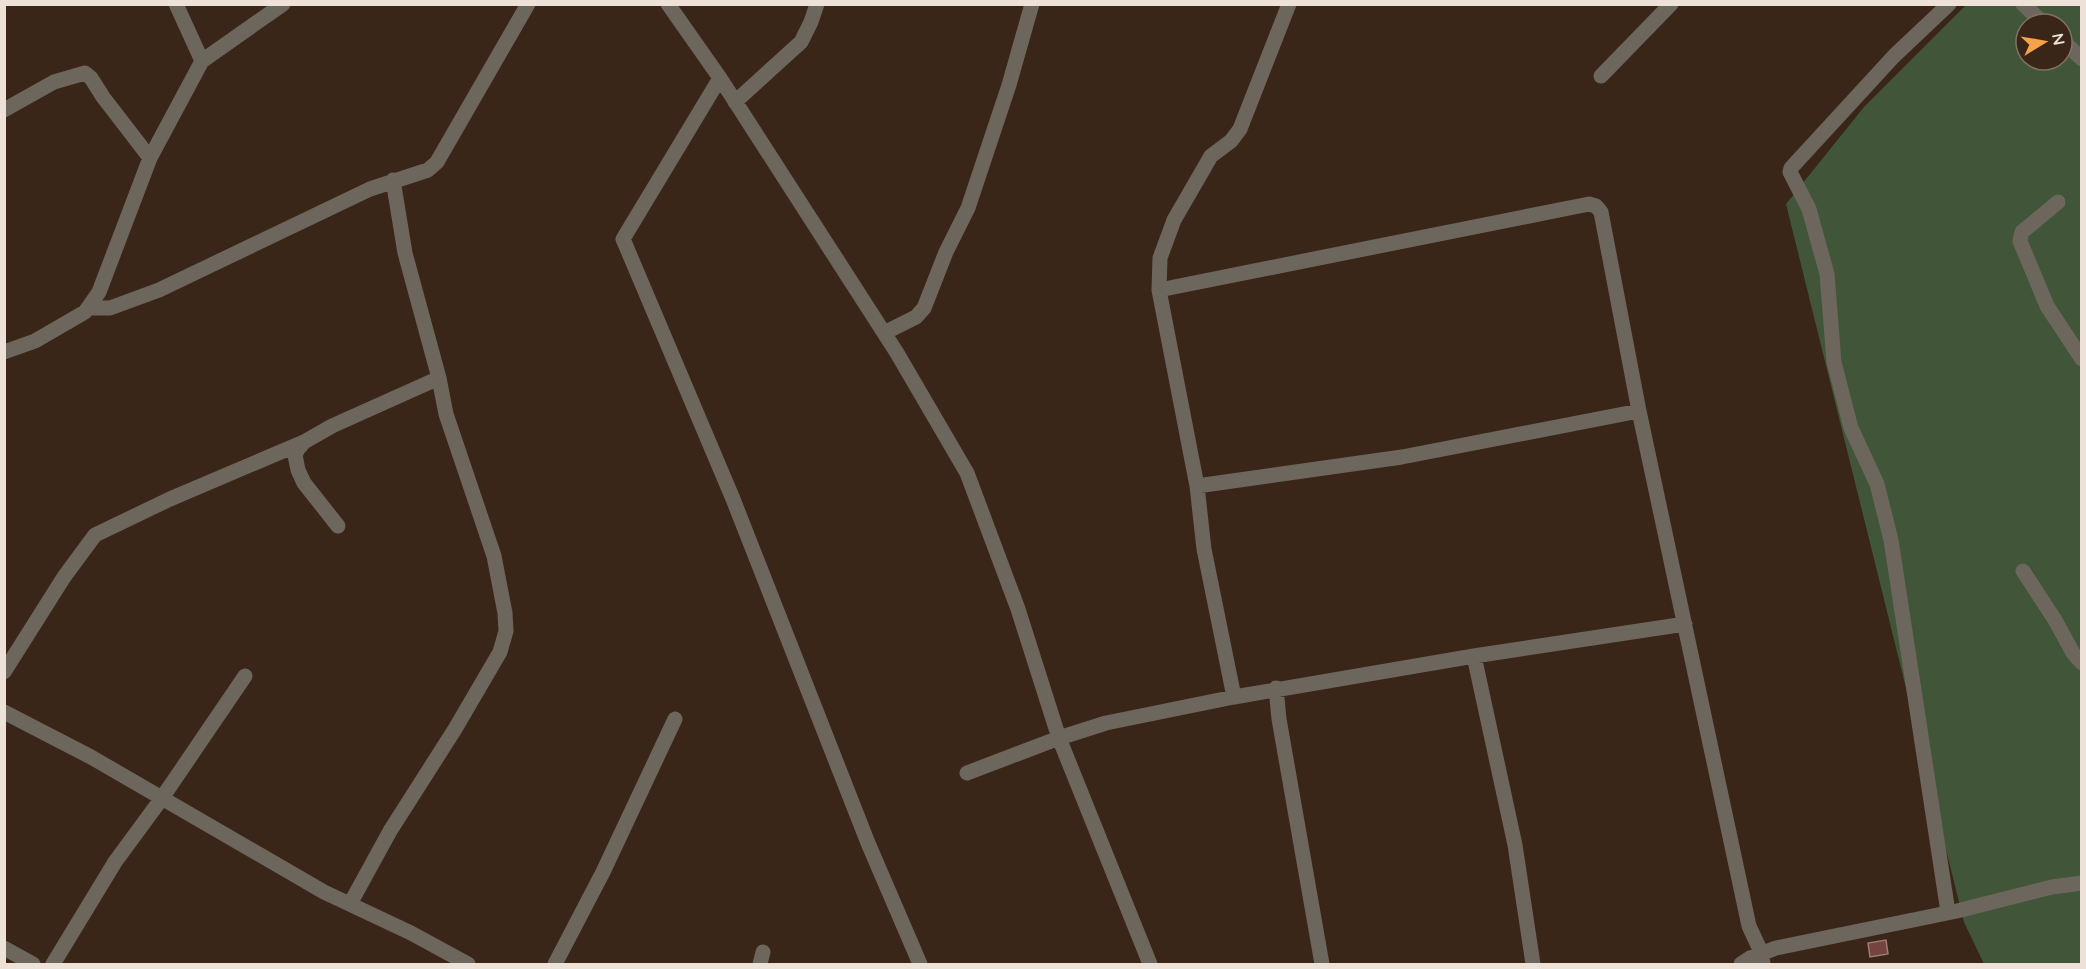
<svg xmlns="http://www.w3.org/2000/svg" width="2086" height="969" font-family="Quicksand,sans-serif">
<rect width="100%" height="100%" fill="#3a2619"/>
<path fill="#415639" fill-rule="evenodd" d="M1966,5H2081V964H1984L1964,922L1786,204L1864,107ZM2026,24H2062V60H2026Z"/>
<path fill="#754340" stroke="#9b7d7a" stroke-width="1.5" d="M1886,940L1888,954L1870,957L1868,943Z"/>
<g fill="none" stroke-linecap="round" stroke-linejoin="round">
<path stroke="#6c665c" stroke-width="15" d="M176,4L202,61
M668,4L720,78L897,353L967,473L1018,609L1059,738L1150,964
M2023,4L2044,24
M2062,40L2082,59
M1601,76L1671,4
M720,78L623,239L733,499L868,843L920,964
M735,102L801,42L811,22L817,4
M4,110L54,82L85,73L91,78L103,97L150,158
M2058,202L2022,232L2020,241L2047,306L2082,359
M1159,290L1160,258L1174,220L1211,156L1231,141L1240,129L1289,4
M88,308H110L159,290L370,189L428,170L437,162L528,4
M884,333L916,317L924,308L946,252L968,208L1009,85L1032,4
M4,352L35,341L85,312L99,292L150,158L202,61L283,4
M1197,486L1402,457L1639,411
M338,526L304,483L298,470L295,455L298,449L304,442L332,426L439,378
M2023,571L2055,620L2073,653L2082,663
M1474,656L1515,845L1533,964
M4,672L64,577L95,535L170,499L304,442
M1276,688L1279,719L1322,964
M1234,697L1204,549L1197,486L1159,290L1589,204L1596,206L1601,212L1639,411L1749,926L1762,954L1763,964
M4,712L91,757L324,892L411,933L468,964
M967,773L1059,738L1106,723L1234,697L1474,656L1685,624
M350,904L390,831L455,729L500,652L506,631L505,613L494,556L446,414L439,378L405,253L393,180
M1948,912L1891,540L1877,484L1851,428L1834,362L1827,274L1809,209L1790,172L1791,168L1894,56L1949,4
M4,948L33,964
M53,964L115,862L162,798L245,676
M555,964L603,872L675,719
M760,964L763,952
M1741,964L1750,958L1776,948L1957,911L2052,887L2082,883"/>
</g>
<rect width="2086" height="969" fill="none" stroke="#eee1d8" stroke-width="12"/>
<g transform="translate(2044 42) rotate(79)"><circle r="28" fill="#3a2619" stroke="#827165" stroke-width="1.5"/>
<path d="M0-4.5L10 22L0 15L-10 22Z" fill="#f6a248"/>
<text y="-9" font-size="16" font-weight="bold" text-anchor="middle" fill="#eee1d8">N</text>
</g>
</svg>
